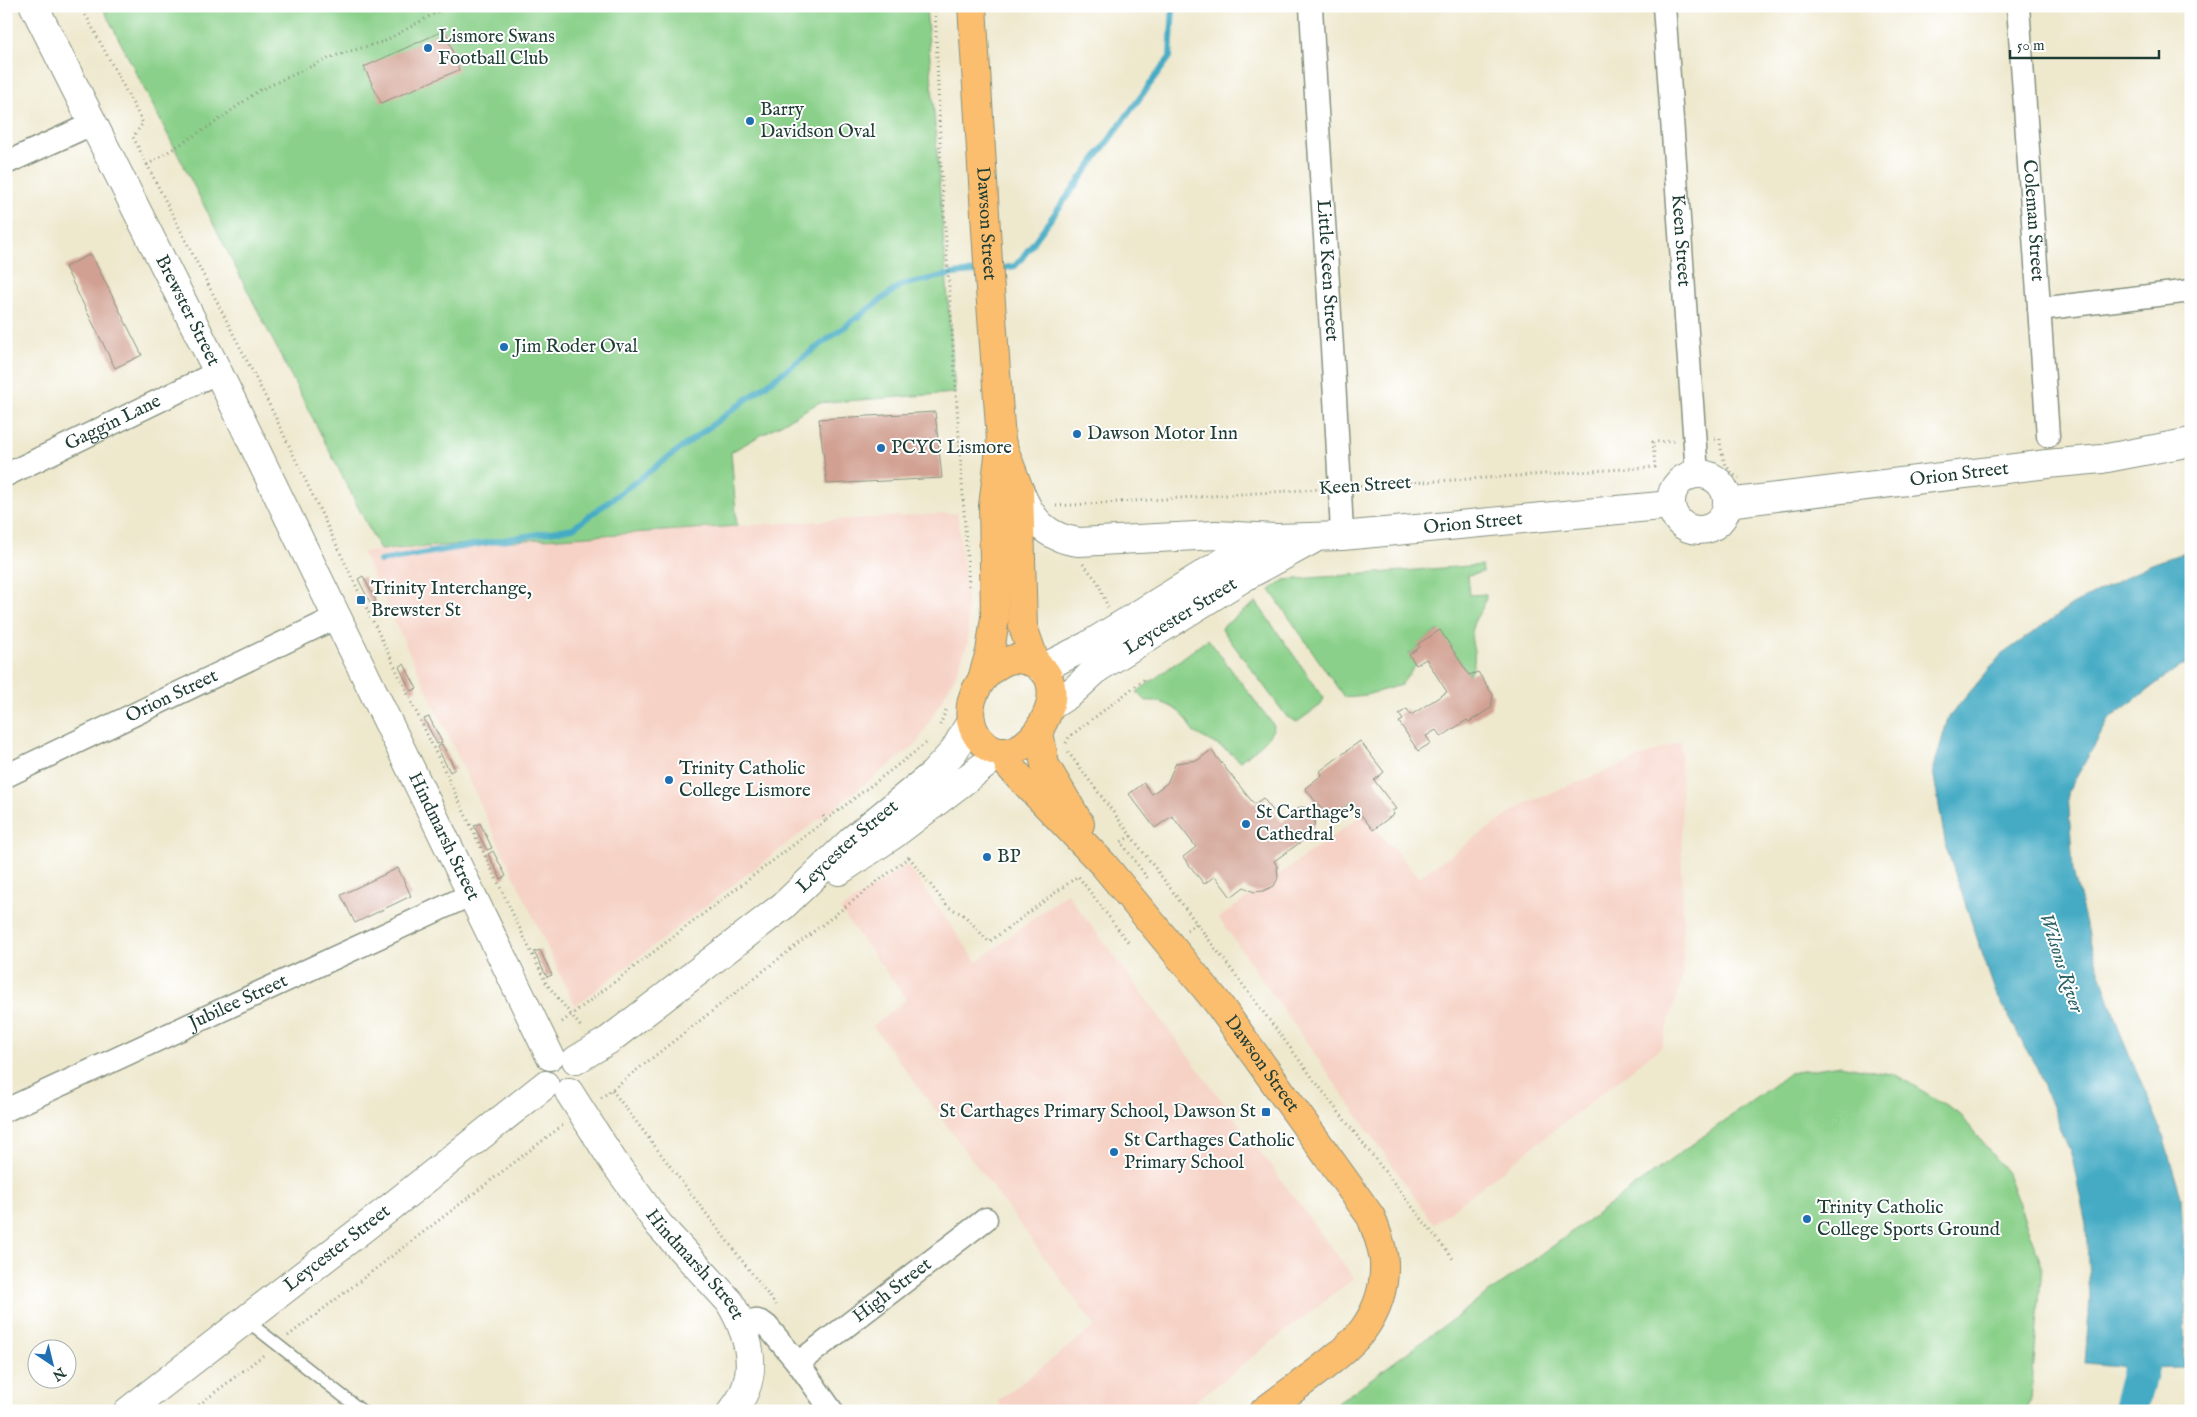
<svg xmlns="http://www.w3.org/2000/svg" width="2197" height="1417" font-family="'IM FELL English',serif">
<rect width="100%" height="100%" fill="#fff"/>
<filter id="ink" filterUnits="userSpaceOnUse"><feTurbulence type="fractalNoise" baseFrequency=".02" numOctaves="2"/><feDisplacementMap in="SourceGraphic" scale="10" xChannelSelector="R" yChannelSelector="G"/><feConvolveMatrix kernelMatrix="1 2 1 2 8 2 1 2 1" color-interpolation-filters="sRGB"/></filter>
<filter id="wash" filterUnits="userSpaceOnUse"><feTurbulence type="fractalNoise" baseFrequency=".0096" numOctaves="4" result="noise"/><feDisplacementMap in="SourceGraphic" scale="20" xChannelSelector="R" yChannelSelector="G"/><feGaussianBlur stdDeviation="1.12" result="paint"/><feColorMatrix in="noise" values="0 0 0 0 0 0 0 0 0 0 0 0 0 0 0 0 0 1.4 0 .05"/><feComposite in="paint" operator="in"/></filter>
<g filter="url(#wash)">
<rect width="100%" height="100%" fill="#eee8cd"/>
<path fill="#f6d1c5" d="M957,513L967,592L968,642L955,676L917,744L575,1006L362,552L737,526Z
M1681,741L1683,974L1661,1047L1434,1224L1219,918L1362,815L1419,877L1524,804Z
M907,865L977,962L1067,893L1354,1278L1183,1411H1005L998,1401L1095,1326L873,1026L907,999L840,910Z"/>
<path fill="#8ad08a" stroke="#54865f" d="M102,6H926L955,393L818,403L731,452L737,526L380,550Z
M1482,565L1483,572L1468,575L1470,595L1486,594C1487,608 1474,616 1472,629C1469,649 1481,653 1469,675L1439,630L1419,644L1420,647L1409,654L1416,665L1401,685L1366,695L1344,697L1270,590L1284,580Z
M1256,602L1324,698L1321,705L1297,722L1287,717L1221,628Z
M1208,639L1274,726C1270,741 1251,752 1240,761L1228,751L1193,732C1187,713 1165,699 1146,701L1137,692Z
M1840,1065L1896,1075L1959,1113L2007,1173L2042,1266L2031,1398L2027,1411H1327L1790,1073Z"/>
<path fill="#44abc4" stroke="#32747c" d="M2191,550V663L2180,666L2110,718L2068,792L2073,871L2093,952L2122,1038L2161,1129L2181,1197L2186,1291L2183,1367L2141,1368L2085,1363L2090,1299L2086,1225L2072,1157L2037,1069L1995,991L1946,847L1933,771L1948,718L2001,655L2072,605L2149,565Z"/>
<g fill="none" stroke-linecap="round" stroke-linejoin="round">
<path stroke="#44abc4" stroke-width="6" d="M994,270L1015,266L1022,258L1170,57L1173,6
M380,561L573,528L901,285L953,274L982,271"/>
<path stroke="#44abc4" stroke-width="36" d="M2130,1411L2141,1368L2143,1319"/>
</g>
<g id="blocks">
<path fill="#d1a092" d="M445,30L459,70L381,103L364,67Z
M91,254L142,355L115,368L65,267Z
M935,412L942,478L827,484L819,419Z
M363,576L376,601L371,604L358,579Z
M1440,630L1469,675L1478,672L1493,695L1491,708L1469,722L1467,720L1441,737L1436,730L1426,736L1431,743L1418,751L1399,722L1403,720L1399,714L1407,709L1411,715L1447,692L1426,659L1416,665L1409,655L1420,647L1418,644Z
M404,664L417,689L411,691L399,667Z
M429,717L442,742L437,744L424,719Z
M1360,741L1384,772L1374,780L1396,809L1392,811L1394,814L1373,830L1351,802L1329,819L1305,788L1322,775L1320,771Z
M442,744L455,769L450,772L437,747Z
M1211,750L1254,804L1263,798L1282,822L1300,807L1310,808L1316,815L1314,826L1302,835L1305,839L1274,861L1277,866L1278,878L1274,886L1263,891L1254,892L1244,887L1231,897L1215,876L1204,884L1183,857L1196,847L1172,816L1155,828L1129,794L1144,783L1152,794L1167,783L1176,763L1198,760Z
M480,823L492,848L487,850L474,826Z
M493,851L506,876L501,879L488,854Z
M398,868L411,896L355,923L341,895Z
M540,950L552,975L547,977L534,952Z"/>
</g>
</g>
<g filter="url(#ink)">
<use href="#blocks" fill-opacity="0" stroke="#869280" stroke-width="1"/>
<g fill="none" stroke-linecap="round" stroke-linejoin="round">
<g stroke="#869280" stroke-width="14">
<path id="service" d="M246,1320L362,1411"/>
</g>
<g stroke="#869280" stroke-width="25">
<g id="minor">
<path id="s1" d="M1311,6C1320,183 1335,359 1342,536"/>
<path id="s2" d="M1664,6L1697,474"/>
<path id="s3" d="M2018,6L2048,436"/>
<path d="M6,163L94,123"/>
<path d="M2039,309L2191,291"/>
<path id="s4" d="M6,475L218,372"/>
<path id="s5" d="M6,776L337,617"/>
<path id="s6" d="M6,1110L470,895"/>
<path d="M743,1327C753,1320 757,1318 767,1326L798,1363L832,1411"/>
<path id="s7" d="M798,1363L986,1219"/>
</g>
</g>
<g stroke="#869280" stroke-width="30">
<g id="tertiary">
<path id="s8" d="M34,6L218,372L550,1056"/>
<circle cx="1699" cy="502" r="28"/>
<path id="s9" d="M1019,489C1030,519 1046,538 1079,542L1216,535L1276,538L1342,536L1671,505"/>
<path id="s10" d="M1727,503L2047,464L2102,459L2191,442"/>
<path d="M1041,669L1087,646L1230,558L1272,539"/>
<path id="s11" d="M1051,706L1071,693L1098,668L1246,576L1312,540"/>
<path d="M839,871L893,835L986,764L995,752"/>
<path id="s12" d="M576,1060L609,1040L783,906L852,840L933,774L954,751L971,721"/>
<path id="s13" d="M569,1092L613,1161L659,1225L729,1301C750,1336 762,1377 732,1411"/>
<path id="s14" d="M128,1411L387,1210L545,1085"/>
</g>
</g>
<g stroke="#869280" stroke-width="30">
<g id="primary">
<path id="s15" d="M972,6L988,262L1001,440L993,506L995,618L990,652L982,679"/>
<path d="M1002,444L1019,489L1023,627L1036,664"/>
<path d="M1013,659C1099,662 1020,797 978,737C958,709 980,667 1013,659Z"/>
<path d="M1039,732L1045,765L1080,824"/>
<path id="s16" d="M1004,752L1009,766L1103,864L1217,1002L1371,1217C1376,1231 1383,1246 1384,1262C1385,1285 1378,1308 1365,1327C1346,1355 1292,1389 1264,1411"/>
</g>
</g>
<path stroke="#869280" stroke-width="3" stroke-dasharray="1 4" stroke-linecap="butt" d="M81,6L143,123L133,137L269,404L546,983L581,1027
M935,6L941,166L969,587
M147,165L213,124L258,91L334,56L385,41L448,6
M1715,439H1720C1721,454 1725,471 1739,478
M1360,486L1655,467L1653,442L1674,441
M1056,506L1319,489
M1083,564L1098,582L1108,608
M940,725L946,710
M1066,743L1069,737L1146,678
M1068,752L1333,1105L1453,1259
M823,816L826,820L929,741
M1131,836L1121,842L1148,879
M909,857L947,906L965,916L989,942L1078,876L1128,942
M1187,930L1197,923
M562,1022L826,820
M612,1090L776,1305
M601,1098L909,857
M288,1336L563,1125
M191,1411L266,1353"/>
<use href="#service" stroke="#fff" stroke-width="11"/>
<use href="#minor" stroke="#fff" stroke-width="22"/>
<use href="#tertiary" stroke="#fff" stroke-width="28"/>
<use href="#primary" stroke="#fbbd6e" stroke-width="28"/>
</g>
</g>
<g fill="#1f6fb2" stroke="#fff" stroke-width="2">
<circle cx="428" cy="48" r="5"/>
<circle cx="750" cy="121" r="5"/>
<circle cx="504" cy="347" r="5"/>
<circle cx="1077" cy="434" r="5"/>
<circle cx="881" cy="448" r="5"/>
<rect x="356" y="595" width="10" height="10" rx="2.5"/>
<circle cx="669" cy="780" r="5"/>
<circle cx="1246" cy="824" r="5"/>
<circle cx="987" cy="857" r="5"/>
<rect x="1261" y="1107" width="10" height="10" rx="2.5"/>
<circle cx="1114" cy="1152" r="5"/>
<circle cx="1807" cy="1219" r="5"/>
</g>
<g text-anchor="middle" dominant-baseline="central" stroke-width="4" stroke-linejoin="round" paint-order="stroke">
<g font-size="19" fill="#1f3d34" stroke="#fff" text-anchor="start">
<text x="438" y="37">Lismore Swans<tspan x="438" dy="22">Football Club</tspan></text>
<text x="760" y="110">Barry<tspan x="760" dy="22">Davidson Oval</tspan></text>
<text x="514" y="347">Jim Roder Oval</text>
<text x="1087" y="434">Dawson Motor Inn</text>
<text x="891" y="448">PCYC Lismore</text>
<text x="371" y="589">Trinity Interchange,<tspan x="371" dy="22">Brewster St</tspan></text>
<text x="679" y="769">Trinity Catholic<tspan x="679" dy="22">College Lismore</tspan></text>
<text x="1256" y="813">St Carthage's<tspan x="1256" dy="22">Cathedral</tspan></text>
<text x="997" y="857">BP</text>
<text x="1256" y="1112" text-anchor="end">St Carthages Primary School, Dawson St</text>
<text x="1124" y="1141">St Carthages Catholic<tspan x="1124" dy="22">Primary School</tspan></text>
<text x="1817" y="1208">Trinity Catholic<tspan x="1817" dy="22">College Sports Ground</tspan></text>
</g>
<g font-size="19" fill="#1f3d34" stroke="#fff">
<text stroke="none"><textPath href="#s3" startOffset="215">Coleman Street</textPath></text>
<text stroke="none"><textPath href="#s15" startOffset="218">Dawson Street</textPath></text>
<text stroke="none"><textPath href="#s2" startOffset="235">Keen Street</textPath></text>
<text stroke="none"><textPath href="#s1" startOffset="265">Little Keen Street</textPath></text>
<text stroke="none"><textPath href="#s8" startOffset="341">Brewster Street</textPath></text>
<text stroke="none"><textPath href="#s4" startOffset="119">Gaggin Lane</textPath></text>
<text stroke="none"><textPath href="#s10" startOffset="234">Orion Street</textPath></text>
<text transform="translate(1365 486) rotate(-4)">Keen Street</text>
<text stroke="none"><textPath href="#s9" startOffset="480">Orion Street</textPath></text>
<text stroke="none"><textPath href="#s11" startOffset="158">Leycester Street</textPath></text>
<text stroke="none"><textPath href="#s5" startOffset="184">Orion Street</textPath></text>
<text stroke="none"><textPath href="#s8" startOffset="926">Hindmarsh Street</textPath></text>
<text stroke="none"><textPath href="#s12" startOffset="346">Leycester Street</textPath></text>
<text stroke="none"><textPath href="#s6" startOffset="256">Jubilee Street</textPath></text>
<text stroke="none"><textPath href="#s16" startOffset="406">Dawson Street</textPath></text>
<text stroke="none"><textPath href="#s14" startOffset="265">Leycester Street</textPath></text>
<text stroke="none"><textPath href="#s13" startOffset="214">Hindmarsh Street</textPath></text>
<text stroke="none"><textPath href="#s7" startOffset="119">High Street</textPath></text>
</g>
<g font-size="20" font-style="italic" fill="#2c6466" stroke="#fff">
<text transform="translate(2061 963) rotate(72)">Wilsons River</text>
</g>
</g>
<rect width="2197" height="1417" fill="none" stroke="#fff" stroke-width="25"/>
<g transform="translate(52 1364) rotate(145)"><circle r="24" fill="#ffffff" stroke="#a5b1ae"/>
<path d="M0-4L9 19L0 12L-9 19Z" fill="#1f6fb2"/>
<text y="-8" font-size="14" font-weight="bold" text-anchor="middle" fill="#1f3d34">N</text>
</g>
<path d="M2010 50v8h149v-8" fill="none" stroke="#1f3d34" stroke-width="2.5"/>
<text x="2017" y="50" font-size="15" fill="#1f3d34" stroke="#ffffff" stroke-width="4" paint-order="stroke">50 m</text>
</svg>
